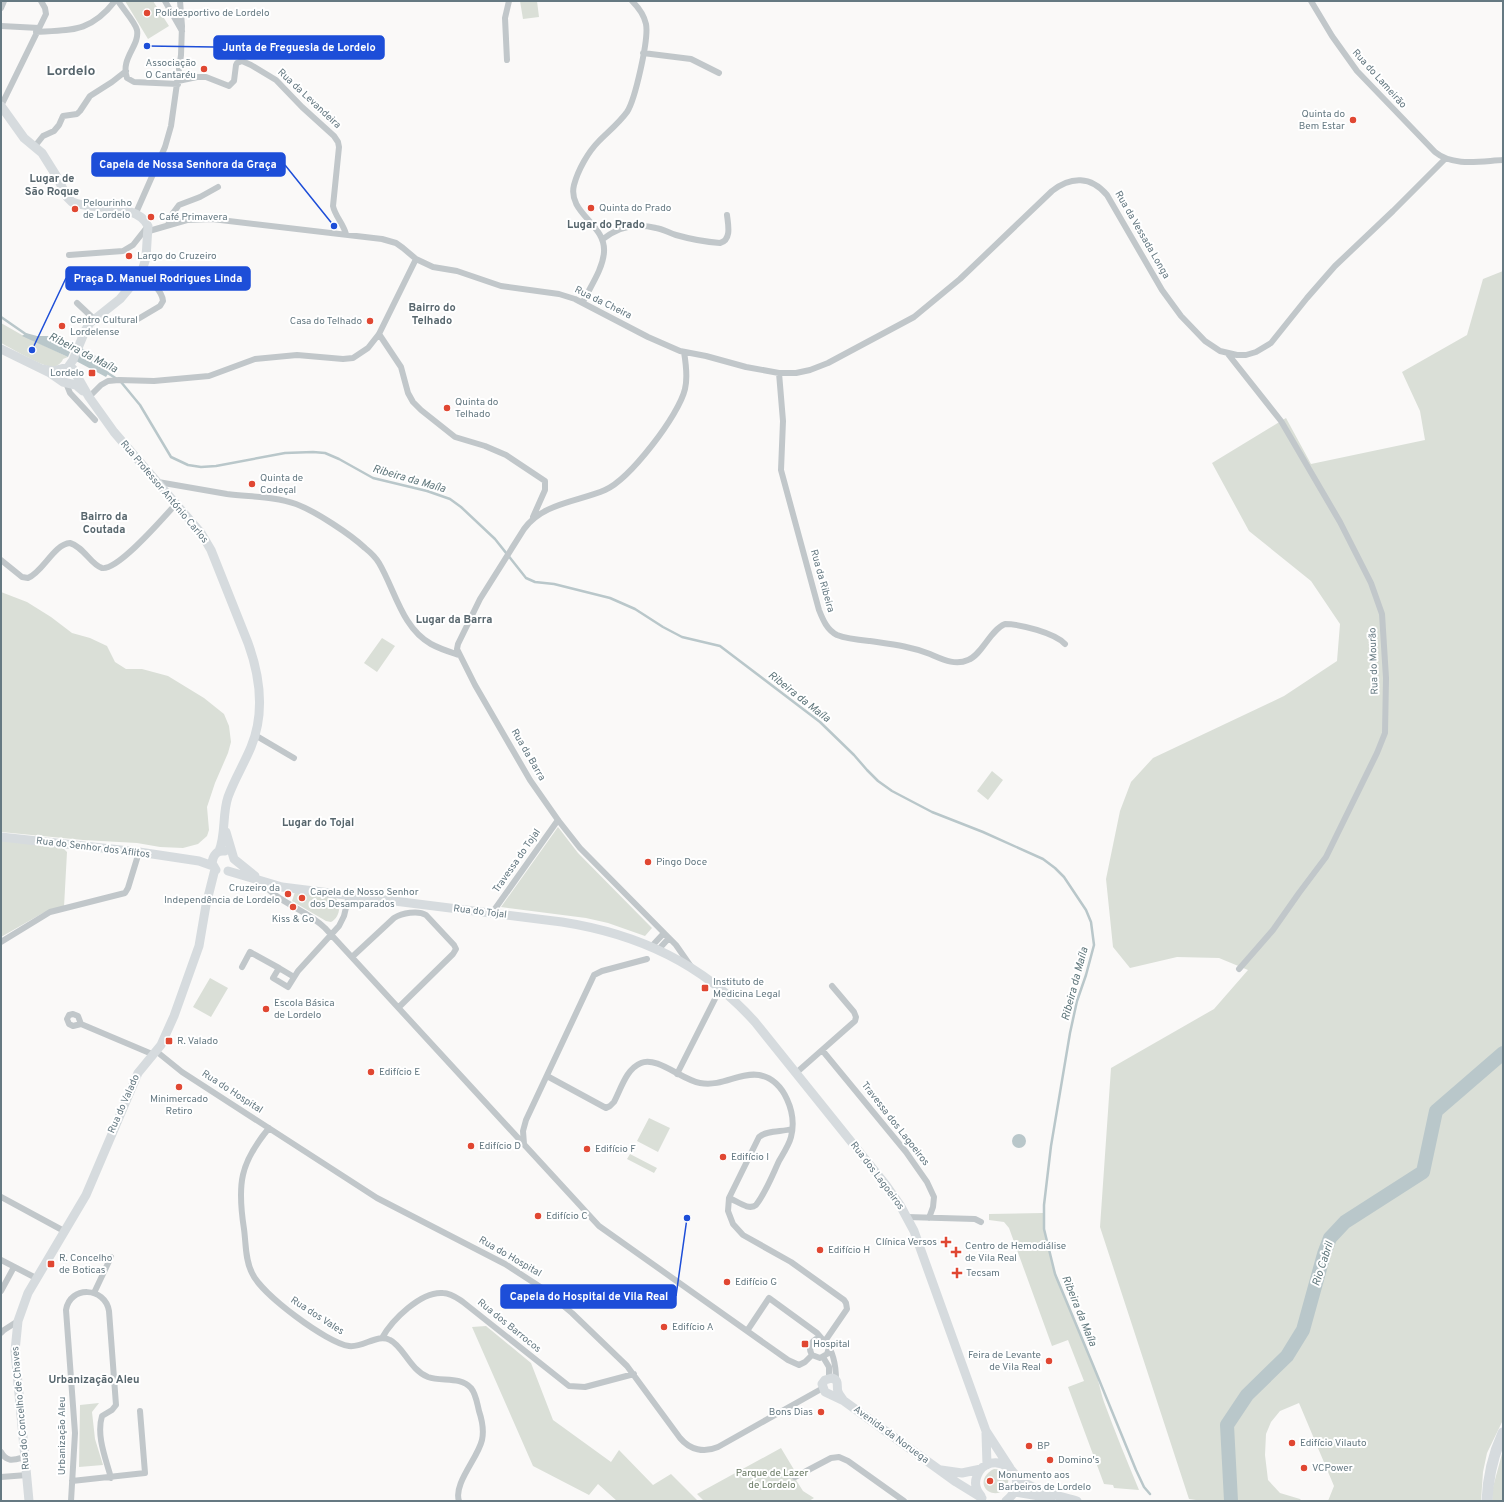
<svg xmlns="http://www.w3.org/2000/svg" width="1504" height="1502" font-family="Overpass,sans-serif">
<rect width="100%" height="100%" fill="#faf9f8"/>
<path fill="#dadfd7" d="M125,1H153L169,26L148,39Z
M520,1H537L539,17L523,19Z
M1503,271V1420L1487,1453L1483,1472L1481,1501H1328L1334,1486L1299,1403L1280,1411L1271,1422L1266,1434L1265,1455L1268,1480L1280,1493L1300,1499L1302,1501H1203L1189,1499L1100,1227L1111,1068L1214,1009L1248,970L1219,958L1177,957L1130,968L1113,947L1106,879L1120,811L1131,782L1153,758L1284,696L1337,661L1340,624L1311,581L1249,531L1212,463L1286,418L1311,464L1425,440L1420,411L1402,372L1467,335L1483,279Z
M1,323L22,335L68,357L63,359C62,362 58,366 54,367C44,368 11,348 1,343Z
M1,592L27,602L51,617L72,633L90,638L107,646L115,662L126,669H142L168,676L204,698L224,714L229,726L231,742L228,753L215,783L207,807L209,830L207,836L198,844L183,848L160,847L137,843L83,840L1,832Z
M382,638L395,646L377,672L364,663Z
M992,771L1003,780L988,800L977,791Z
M558,827L578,853L652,928L645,936L608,923L586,918L501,907Z
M1,840L62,847L67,852L64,907L43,913L1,937Z
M295,892L336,898C342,906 339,918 331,922L326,921L292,901Z
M210,978L228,988L211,1017L193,1007Z
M649,1118L670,1128L658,1152L637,1141Z
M630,1154L657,1168L654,1173L627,1159Z
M1043,1213C1045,1268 1076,1314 1093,1365C1098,1377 1100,1390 1104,1402C1115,1432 1127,1461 1139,1490L1114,1488L1113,1485L1104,1484L1068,1387L1084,1381L1068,1340L1052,1346L1009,1228L1004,1222L989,1220V1214Z
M486,1326L531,1363L553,1420L611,1462L619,1450L653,1485L671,1474L698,1501H617L598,1484L589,1495L533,1466L472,1327Z
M99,1403L92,1412L95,1439L103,1465L79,1467L80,1405Z
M781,1448L796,1473V1480L803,1491L814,1498L809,1501H741C733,1499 714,1501 704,1501L697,1494Z
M1503,1450V1501H1492L1493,1487Z
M994,1469C1020,1469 1006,1502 988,1491C979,1484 985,1473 994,1469Z"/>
<path fill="#b9c7ca" d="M26,333L37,336H49L73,345L68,357L22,336Z
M81,348L91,352L111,369L106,377L76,361Z
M1012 1141a7 7 0 1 1 14 0a7 7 0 1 1-14 0Z"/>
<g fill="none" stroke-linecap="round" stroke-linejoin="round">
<path stroke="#b9c7ca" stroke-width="2.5" d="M1,317L27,335
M106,372L117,379
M121,382L140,405L171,457L188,465L201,467L216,466L285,453L313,452L325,453L339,459L373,478L427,491L450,499L461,507L495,539L526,578L535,582L554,584L610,598L635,609L663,627L682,637L720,646L820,722L854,755L867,770L878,781L892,791L932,812L983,832L1043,859L1055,868L1064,877L1086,910L1091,922L1094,945L1086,975L1077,1001L1070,1033L1051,1146L1044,1205V1229L1055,1274L1093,1365L1136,1470L1144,1487L1150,1494"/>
<path stroke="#b9c7ca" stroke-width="14" d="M1231,1501L1227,1425L1247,1395L1287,1356L1303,1330L1324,1254L1330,1238L1345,1222L1423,1172L1436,1111L1503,1053"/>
<path stroke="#c1c7ca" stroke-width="6" d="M118,1C123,9 135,22 137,30C140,46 120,58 127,78L134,82L178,84
M165,1L182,31
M1311,1L1332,36L1357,71L1435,152C1453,167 1481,161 1503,160
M1,8L4,1
M1,26L39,28
M36,32C72,30 91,32 115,1
M643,53L691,59L719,73
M507,60L505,18L509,1
M178,81L197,77H206L229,86L234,81L236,65L237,63L242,61L251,65L276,80L302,107L334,136L338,142L339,147L333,206C335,216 343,223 346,234
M1,106L46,14L45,8L41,1
M35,146L43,136L54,131L59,125L63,116L77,114L80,111L90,96L112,82L126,71
M135,215L165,147L171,126L181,55L182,26L180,1
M168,225L173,213L179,205L200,197L218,187
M149,231L187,220L212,219L382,239L396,243L403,248L416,259L433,267L457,271L501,286L559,294L575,299L648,337L680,351L706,356L746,367L779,373H796L810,370L828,363L914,317L960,279L1052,191C1071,176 1091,176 1107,195L1162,290L1181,316L1205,341L1220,351L1237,355H1246L1256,352L1271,343L1307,298L1335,266L1393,211L1445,159
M603,239C618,227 637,223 656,228C663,229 669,233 676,235C690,239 706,242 720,243C732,240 728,224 727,215
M69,255L123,251L133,245L148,226
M583,302C590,287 603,269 604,252C606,224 567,213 574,185C578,170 588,152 599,141C609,131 619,123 627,112C635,100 649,39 646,24C644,15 638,7 632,1
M77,303L94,319
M138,319L160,306L163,301C162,290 150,281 141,274
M379,334L401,367L408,393L413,402L421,410L455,437L485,446L506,455L545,481V490L533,517
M684,352C686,364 688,377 685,389C679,415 630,479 605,490C577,502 543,503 524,529L480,599L458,644L457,649L475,685L530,780L558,820L580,848L676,945L692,968
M1228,354L1281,421L1340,522L1371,583L1382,614L1386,678L1385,733L1377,753L1326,857L1299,893L1273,930L1239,969
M779,373L783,421L781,470L819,610C823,620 827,630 837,635C847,639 859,640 870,641C890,644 910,646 930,654C942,659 955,666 968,660C982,655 990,630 1005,624C1020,624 1055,633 1065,644
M66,383L70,393L95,420
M89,397L101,385L108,381L119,380L154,381L209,376L255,359L297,355L343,359L353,358L368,348L379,334L416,259
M158,482C181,486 204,490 227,494C249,497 274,496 296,504C315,511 350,534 365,548C370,552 376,558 379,563C395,590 402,628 431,644C440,649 450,652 459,655
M1,560L22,577L28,578C43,572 54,544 70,543C84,547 91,565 102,568C118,571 164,517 176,504
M255,735L294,758
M261,881C277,903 306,909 325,928L599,1226L788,1360L799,1365L805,1362L812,1355
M492,913L558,820
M1,942L50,912L125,893L128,888L139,852
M651,947L664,933
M658,950L669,938
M352,957L394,918C402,913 418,910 426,915L454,945L456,949L453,954L399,1007
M242,967L250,952L279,968
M294,977L279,968L273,978L288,987L298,971L339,926L344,916L349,895
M73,1014L78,1016L81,1024L73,1026L69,1024L67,1019L69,1015Z
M81,1024L152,1054
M822,1050L906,1152L927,1182L934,1197L933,1207L929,1218
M156,1051L182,1072L377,1198L505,1264L542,1288L572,1313L627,1366L680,1438C690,1450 704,1453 718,1447L823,1388
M796,1073L855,1021L856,1017L854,1012L832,986
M677,1074L720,989
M547,1076L606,1108L610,1106L614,1102C621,1089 626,1069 641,1063C657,1056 682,1080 700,1083C723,1087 739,1072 759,1075C785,1080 797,1114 791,1137C789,1145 783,1154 779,1161C772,1176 766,1192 756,1205C749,1211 737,1201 729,1198
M269,1128C240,1163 237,1184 244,1229C246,1243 245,1260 252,1273C261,1294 327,1343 349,1346C363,1348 378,1333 390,1340C403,1346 410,1370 428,1377C442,1382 460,1376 471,1388C476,1394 477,1403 479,1411C482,1420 484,1431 482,1440C478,1458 453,1484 459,1501
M792,1129C782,1132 767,1130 759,1137L729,1198L728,1211L733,1224L743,1235L791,1262L844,1300L846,1303L847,1309L825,1341
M524,1144L523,1131L526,1120L594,975L602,971L647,959
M1,1197L64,1231
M907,1217L975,1219L981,1222
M1,1260L36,1278
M1,1291L14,1267
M94,1293L111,1257
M747,1331L769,1298L817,1333L823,1340
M1,1333L4,1330L18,1321
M382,1338C392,1320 421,1291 443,1293C451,1293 457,1298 463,1302L569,1386L585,1387L634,1374
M829,1348L827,1354L820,1358L812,1355C808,1348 810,1343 816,1339L825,1341C833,1351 836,1367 836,1380
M823,1357L829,1367V1378
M1,1452C7,1463 14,1460 25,1457
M1,1477L27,1475
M795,1477L831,1458L839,1457L848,1461L904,1501
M72,1481L145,1473L140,1411
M71,1501L75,1433L66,1310C70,1285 105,1287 109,1311L116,1405L112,1410L102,1416C96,1436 106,1459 111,1478"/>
<path stroke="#d6dbde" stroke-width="9" d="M1,106L24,138L42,153L57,177L67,197L72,202C93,211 137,202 148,226L146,258L141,274L120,299L90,323L85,331L73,360L68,367
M1,349L50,373L63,382L76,385L83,391
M42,369L53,371L68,367L73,369L89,397L114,432L201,533L211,550L248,643C260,676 265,713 251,747C244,764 234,780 228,797C222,815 226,834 219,851
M226,832L234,859L255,876
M1,837L139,852L199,861L213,866
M216,870L212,863C213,855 217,850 225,851
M228,871L282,887L562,922C639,934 703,964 755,1022L886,1185L900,1205L914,1231L986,1431L1010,1468
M844,1401C842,1398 839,1395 838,1392C836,1385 840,1381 832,1378L825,1380L822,1384L825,1392L844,1401L956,1482L982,1498
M986,1433L987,1465
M941,1470L962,1473L981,1469
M1015,1475C1031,1491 1056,1495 1077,1501
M1015,1492L1051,1498
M981,1496C976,1490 974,1483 977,1476C989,1445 1038,1475 1006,1501
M29,1501L15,1351L18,1321L28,1293L86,1195L138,1073L161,1045L174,1016L199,946L206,905L215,869"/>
<path stroke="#d6dbde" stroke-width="11" d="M1487,1501C1488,1476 1493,1455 1503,1433"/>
</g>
<g fill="#e04732" stroke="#fff" stroke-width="1.5">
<circle cx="147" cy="13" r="4"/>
<circle cx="204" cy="69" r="4"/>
<circle cx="1353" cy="120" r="4"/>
<circle cx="591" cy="208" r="4"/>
<circle cx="75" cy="209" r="4"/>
<circle cx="151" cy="217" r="4"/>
<circle cx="129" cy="256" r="4"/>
<circle cx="370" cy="321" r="4"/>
<circle cx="62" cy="326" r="4"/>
<rect x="88" y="369" width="8" height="8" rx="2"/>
<circle cx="447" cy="408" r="4"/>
<circle cx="252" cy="484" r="4"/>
<circle cx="648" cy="862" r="4"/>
<circle cx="288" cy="894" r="4"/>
<circle cx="302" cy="898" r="4"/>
<circle cx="293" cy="907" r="4"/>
<rect x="701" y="984" width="8" height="8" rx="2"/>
<circle cx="266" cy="1009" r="4"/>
<rect x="165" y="1037" width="8" height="8" rx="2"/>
<circle cx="371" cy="1072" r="4"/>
<circle cx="179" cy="1087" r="4"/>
<circle cx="471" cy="1146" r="4"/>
<circle cx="587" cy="1149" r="4"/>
<circle cx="723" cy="1157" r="4"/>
<circle cx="538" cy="1216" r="4"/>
<path d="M944 1236h4v4h4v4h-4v4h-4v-4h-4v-4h4z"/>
<circle cx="820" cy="1250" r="4"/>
<path d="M954 1246h4v4h4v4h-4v4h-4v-4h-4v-4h4z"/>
<rect x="47" y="1260" width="8" height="8" rx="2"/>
<path d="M955 1267h4v4h4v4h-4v4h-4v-4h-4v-4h4z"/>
<circle cx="727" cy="1282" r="4"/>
<circle cx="664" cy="1327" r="4"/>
<rect x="801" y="1340" width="8" height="8" rx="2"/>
<circle cx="1049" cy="1361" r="4"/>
<circle cx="821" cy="1412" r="4"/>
<circle cx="1292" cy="1443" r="4"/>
<circle cx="1029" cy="1446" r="4"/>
<circle cx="1050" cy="1460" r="4"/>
<circle cx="1304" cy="1468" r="4"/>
<circle cx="990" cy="1481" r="4"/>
</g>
<g text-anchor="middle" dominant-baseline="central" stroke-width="4" stroke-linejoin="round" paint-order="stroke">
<g font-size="10" fill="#657982" stroke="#fff" text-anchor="start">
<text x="155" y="13">Polidesportivo de Lordelo</text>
<text x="196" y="63" text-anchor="end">Associação<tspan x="196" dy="12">O Cantaréu</tspan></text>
<text x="1345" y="114" text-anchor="end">Quinta do<tspan x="1345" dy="12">Bem Estar</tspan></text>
<text x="83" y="203">Pelourinho<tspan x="83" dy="12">de Lordelo</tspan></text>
<text x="599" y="208">Quinta do Prado</text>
<text x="159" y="217">Café Primavera</text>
<text x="137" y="256">Largo do Cruzeiro</text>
<text x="70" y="320">Centro Cultural<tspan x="70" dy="12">Lordelense</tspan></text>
<text x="362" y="321" text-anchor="end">Casa do Telhado</text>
<text x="84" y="373" text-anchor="end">Lordelo</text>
<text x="455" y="402">Quinta do<tspan x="455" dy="12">Telhado</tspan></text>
<text x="260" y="478">Quinta de<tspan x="260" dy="12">Codeçal</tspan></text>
<text x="656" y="862">Pingo Doce</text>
<text x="280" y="888" text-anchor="end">Cruzeiro da<tspan x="280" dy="12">Independência de Lordelo</tspan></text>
<text x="310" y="892">Capela de Nosso Senhor<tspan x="310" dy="12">dos Desamparados</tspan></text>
<text x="293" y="919" text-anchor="middle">Kiss &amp; Go</text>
<text x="713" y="982">Instituto de<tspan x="713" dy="12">Medicina Legal</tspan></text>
<text x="274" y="1003">Escola Básica<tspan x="274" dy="12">de Lordelo</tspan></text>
<text x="177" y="1041">R. Valado</text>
<text x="379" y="1072">Edifício E</text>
<text x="179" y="1099" text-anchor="middle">Minimercado<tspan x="179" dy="12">Retiro</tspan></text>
<text x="479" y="1146">Edifício D</text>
<text x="595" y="1149">Edifício F</text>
<text x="731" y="1157">Edifício I</text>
<text x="546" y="1216">Edifício C</text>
<text x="937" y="1242" text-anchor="end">Clínica Versos</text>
<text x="965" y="1246">Centro de Hemodiálise<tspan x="965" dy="12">de Vila Real</tspan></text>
<text x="828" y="1250">Edifício H</text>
<text x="59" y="1258">R. Concelho<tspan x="59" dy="12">de Boticas</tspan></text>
<text x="966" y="1273">Tecsam</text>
<text x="735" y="1282">Edifício G</text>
<text x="672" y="1327">Edifício A</text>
<text x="813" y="1344">Hospital</text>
<text x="1041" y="1355" text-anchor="end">Feira de Levante<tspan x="1041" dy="12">de Vila Real</tspan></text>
<text x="813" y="1412" text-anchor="end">Bons Dias</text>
<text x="1300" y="1443">Edifício Vilauto</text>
<text x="1037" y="1446">BP</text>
<text x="1058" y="1460">Domino's</text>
<text x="1312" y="1468">VCPower</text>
<text x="998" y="1475">Monumento aos<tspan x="998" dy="12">Barbeiros de Lordelo</tspan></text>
</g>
<g font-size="10" fill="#657982" stroke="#fff">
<text transform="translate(1379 79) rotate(48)">Rua do Lameirão</text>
<text transform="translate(309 99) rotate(43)">Rua da Levandeira</text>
<text transform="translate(1142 235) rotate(60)">Rua da Vessada Longa</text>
<text transform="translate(603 303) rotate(26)">Rua da Cheira</text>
<text transform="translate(164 492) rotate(50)">Rua Professor António Carlos</text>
<text transform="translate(822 581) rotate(74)">Rua da Ribeira</text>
<text transform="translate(1374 661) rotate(-92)">Rua do Mourão</text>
<text transform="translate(528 755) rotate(60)">Rua da Barra</text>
<text transform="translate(93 848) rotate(7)">Rua do Senhor dos Aflitos</text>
<text transform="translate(517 861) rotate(-55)">Travessa do Tojal</text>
<text transform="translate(480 912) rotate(7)">Rua do Tojal</text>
<text transform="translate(232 1092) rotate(33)">Rua do Hospital</text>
<text transform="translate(124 1104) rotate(-66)">Rua do Valado</text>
<text transform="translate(895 1124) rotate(52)">Travessa dos Lagoeiros</text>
<text transform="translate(877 1176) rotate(53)">Rua dos Lagoeiros</text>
<text transform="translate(510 1257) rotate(30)">Rua do Hospital</text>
<text transform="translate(317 1316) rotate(33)">Rua dos Vales</text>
<text transform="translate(509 1326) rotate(39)">Rua dos Barrocos</text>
<text transform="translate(21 1408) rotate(-95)">Rua do Concelho de Chaves</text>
<text transform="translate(891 1435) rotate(36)">Avenida da Noruega</text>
<text transform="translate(62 1436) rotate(-90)">Urbanização Aleu</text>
</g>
<g font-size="10" fill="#6a7a64" stroke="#fff">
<text x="772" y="1473">Parque de Lazer<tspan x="772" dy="12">de Lordelo</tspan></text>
</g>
<g font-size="11" font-weight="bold" fill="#57666d" stroke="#fff">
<text x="52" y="179">Lugar de<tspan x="52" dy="13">São Roque</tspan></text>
<text x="606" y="225">Lugar do Prado</text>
<text x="432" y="308">Bairro do<tspan x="432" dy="13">Telhado</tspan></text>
<text x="104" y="517">Bairro da<tspan x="104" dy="13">Coutada</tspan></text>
<text x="454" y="620">Lugar da Barra</text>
<text x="318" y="823">Lugar do Tojal</text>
<text x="94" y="1380">Urbanização Aleu</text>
</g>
<g font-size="11" font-style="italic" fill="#60777c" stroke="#fff">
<text transform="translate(83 353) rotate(27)">Ribeira da Maíla</text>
<text transform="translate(409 479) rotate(16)">Ribeira da Maíla</text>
<text transform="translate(799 697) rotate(38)">Ribeira da Maíla</text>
<text transform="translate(1075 984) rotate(-75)">Ribeira da Maíla</text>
<text transform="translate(1323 1264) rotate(-72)">Rio Cabril</text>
<text transform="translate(1079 1311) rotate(68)">Ribeira da Maíla</text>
</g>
<g font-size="14" font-weight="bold" fill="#57666d" stroke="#fff">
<text x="71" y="71">Lordelo</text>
</g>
</g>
<path fill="none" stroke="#1d4ed8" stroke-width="1.5" d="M147 46L214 47M334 226L285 165M32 350L66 278M687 1218L676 1296"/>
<g fill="#1d4ed8" stroke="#fff" stroke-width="1.5">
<circle cx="147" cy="46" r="4"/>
<circle cx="334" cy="226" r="4"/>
<circle cx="32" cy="350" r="4"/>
<circle cx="687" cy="1218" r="4"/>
</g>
<g fill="#1d4ed8" stroke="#1d4ed8" stroke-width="1.5">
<rect x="214" y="36" width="170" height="23" rx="4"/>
<rect x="92" y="153" width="193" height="23" rx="4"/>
<rect x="66" y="267" width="184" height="23" rx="4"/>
<rect x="501" y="1285" width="175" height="23" rx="4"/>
</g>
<g font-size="11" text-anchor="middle" font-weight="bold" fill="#fff">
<text x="299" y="51">Junta de Freguesia de Lordelo</text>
<text x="188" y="168">Capela de Nossa Senhora da Graça</text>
<text x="158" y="282">Praça D. Manuel Rodrigues Linda</text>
<text x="589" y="1300">Capela do Hospital de Vila Real</text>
</g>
<rect width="1504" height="1502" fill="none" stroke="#657982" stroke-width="4"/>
</svg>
